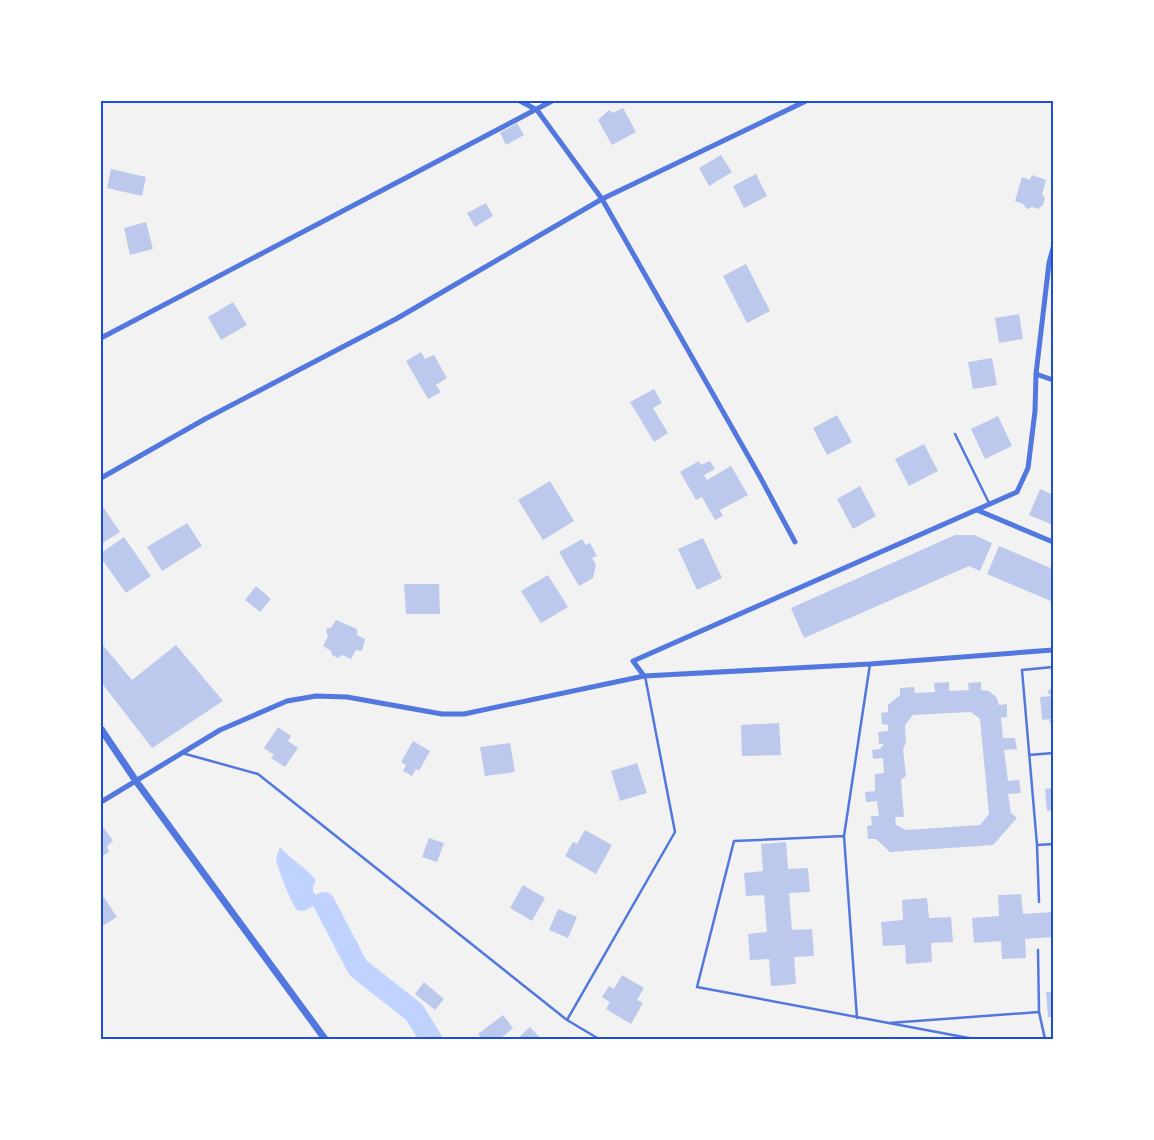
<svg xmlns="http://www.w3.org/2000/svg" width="1154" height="1140" font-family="Overpass,sans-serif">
<rect width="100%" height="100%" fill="#f2f2f2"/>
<path fill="#bfd3fe" d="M280,847C291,860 306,867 316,880L313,887V892C321,899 328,903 320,913L313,906L304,911L297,910C292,904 276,866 276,858C277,855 279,850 280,847Z"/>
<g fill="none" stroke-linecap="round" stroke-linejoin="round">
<path stroke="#bfd3fe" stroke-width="22" d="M324,903L358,968L414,1012L431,1039"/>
</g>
<path fill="#bdc9ec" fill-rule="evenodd" d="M623,108L636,132L612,145L598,120L609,110L613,113Z
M517,123L524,135L506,145L500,133Z
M721,155L732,172L709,186L699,168Z
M111,169L146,177L142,196L107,188Z
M756,174L767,196L744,208L733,186Z
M1032,175L1046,180L1042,194L1045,198L1043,205L1038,209L1032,207L1027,209L1023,204L1015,201L1022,177L1030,180Z
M486,203L493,216L475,227L467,213Z
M146,222L153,249L130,255L124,228Z
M746,264L770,311L747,323L723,276Z
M233,302L247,325L221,340L208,317Z
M1019,314L1023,339L999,343L995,318Z
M421,352L425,359L434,355L447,378L436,385L441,392L428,399L406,361Z
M992,358L997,385L973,389L968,362Z
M654,389L662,403L653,408L668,433L654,442L630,402Z
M837,415L852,442L827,455L813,428Z
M998,416L1012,446L985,459L971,429Z
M924,444L938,471L909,486L895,459Z
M699,461L701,465L710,461L715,469L704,475L707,480L731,466L748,495L720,510L723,516L715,520L702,497L696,500L680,472Z
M550,481L574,521L543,540L518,500Z
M860,486L876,516L853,529L837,499Z
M1040,489L1053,495V525L1029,515Z
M101,504L120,532L101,544Z
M187,523L202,546L162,571L147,547Z
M955,535H974L992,543L980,571L969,566L804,638L791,608Z
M124,537L151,576L126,593L101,558V553Z
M703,538L722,578L697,590L678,549Z
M582,539L586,545L590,543L597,556L592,558L596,565L593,578L579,586L559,552Z
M999,546L1053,569V602L987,574Z
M548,575L568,607L541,623L521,591Z
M404,584H439L440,614H406Z
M256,586L271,599L260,612L245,600Z
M336,620L357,629V635L365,639L362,651L356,650L351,659L342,655L338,658L332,655L331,651L323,646L328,636L326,631L327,628H331Z
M101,643L132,680L176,645L223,701L152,748L101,682Z
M949,682V691L969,690L968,683L981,682V690L989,691L997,698L999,705L1007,704V717L1001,718L1003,738H1015L1017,749L1004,750L1008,781L1019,780L1021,793L1008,794L1011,813L1017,818L993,845L890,852L876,839H868L867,826L872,825L871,816H879L877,801L866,802L865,792L875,791V774L884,773L883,758L873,759L872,750L880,749L884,744H879L878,732L888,731V725L882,724L881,713L888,712V705L900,695V688L914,687L915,693L935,692L934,683ZM971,712L980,719L989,814L980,825L906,830L896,825L895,817H904L901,780L906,776L903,749L906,743L905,725L913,715Z
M1053,686V726L1049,722L1051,719L1042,720L1040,697L1052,696L1047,692Z
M779,723L781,755L742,756L741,725Z
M278,727L291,736L288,741L298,748L285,767L271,758L274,755L264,748Z
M413,741L430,751L419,771L416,769L412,776L403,771L406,765L401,762Z
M510,743L515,772L485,776L480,747Z
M637,763L647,793L620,801L611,771Z
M1053,788V810L1047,811L1045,789Z
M104,828L113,841L107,846L109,852L101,857V829Z
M585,830L612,845L596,874L565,856L573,842L577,844Z
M429,838L444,843L437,862L422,857Z
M786,842L788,869L808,868L810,892L789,893L792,930L812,929L814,956L794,957L796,984L771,986L769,959L750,960L748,934L767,932L764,895L746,896L744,873L763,871L761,844Z
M523,885L545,898L532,921L510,908Z
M101,893L117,917L101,927Z
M1021,894L1023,914L1053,912V937L1025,939L1026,958L1002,959L1001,941L974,943L972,918L999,916L998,895Z
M927,898L929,918L951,917L953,942L931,943L932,962L906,964L905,945L883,946L881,922L903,920L902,900Z
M558,909L577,917L568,938L549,930Z
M622,975L644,988L637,1000L643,1003L631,1024L606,1009L610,1002L602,997L609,986L614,989Z
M424,982L444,999L435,1010L415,994Z
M1046,992H1053V1017H1048Z
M503,1015L513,1028L500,1039H482L478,1034Z
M530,1027L541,1039H517Z"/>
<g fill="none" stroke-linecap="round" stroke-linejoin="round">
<path stroke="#5277de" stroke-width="2.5" d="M955,434L989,503
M182,753L258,774L567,1020L599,1039
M1029,755L1053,753
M844,836L734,841L697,987L974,1039
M1037,845L1053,844
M1039,902L1037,845L1022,670L1053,667
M1038,950L1039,1012L1045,1039
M857,1018L844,836L870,664
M567,1020L675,832L645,676
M889,1023L1039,1012"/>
<path stroke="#5277de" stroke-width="5" d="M520,101L537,110L602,199L759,475L795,542
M101,338L552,101
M1036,374L1053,380
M101,478L205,419L396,319L602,199L806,101
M977,510L1053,542
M644,676L633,661L1017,492L1028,468L1035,411L1036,374L1049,263L1053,248
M101,802L220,730L287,701L316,696L347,697L442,714H464L644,676L870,664L1053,650"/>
<path stroke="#5277de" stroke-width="7" d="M101,729L136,781L325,1039"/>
</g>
<rect width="1154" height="1140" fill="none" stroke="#ffffff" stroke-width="205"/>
<rect x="102" y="102" width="950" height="936" fill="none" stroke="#1d4ed8" stroke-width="2"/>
</svg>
